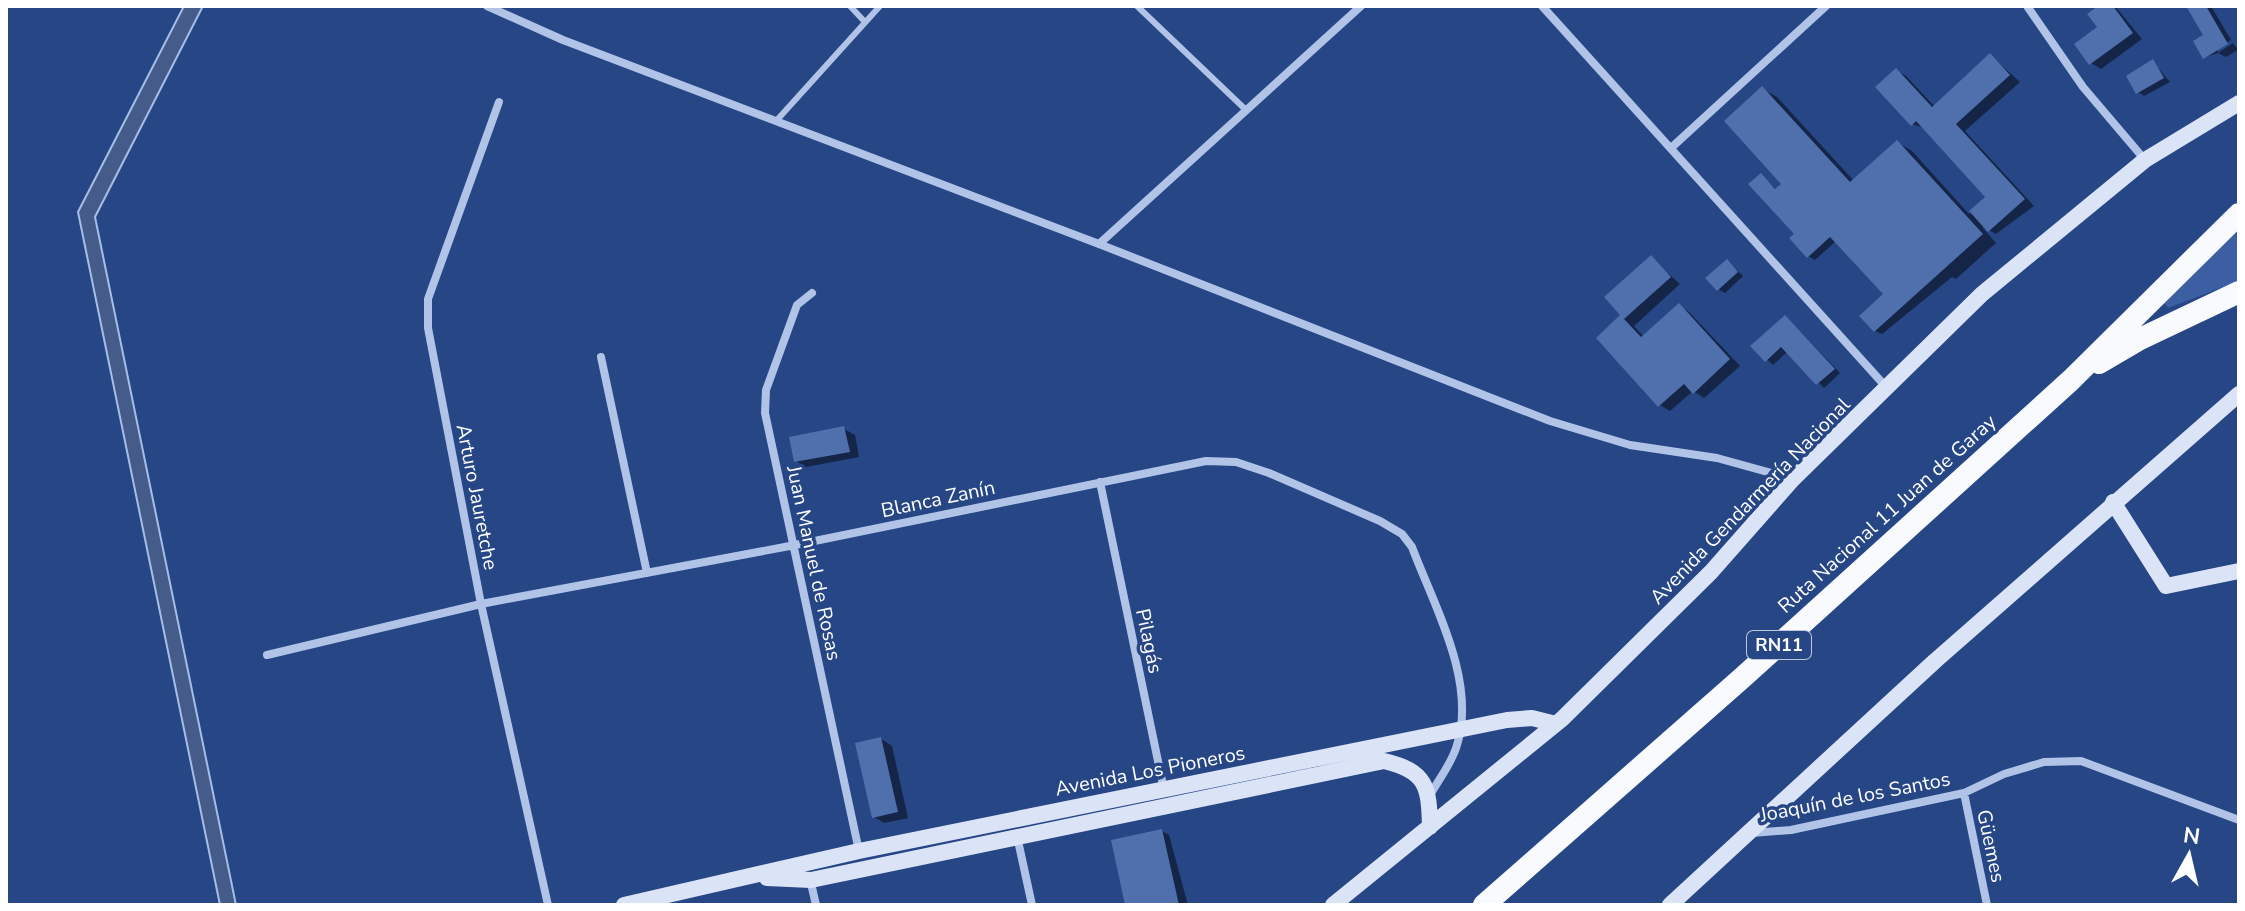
<svg xmlns="http://www.w3.org/2000/svg" width="2245" height="911" font-family="'Nunito Sans',sans-serif">
<rect width="100%" height="100%" fill="#264685"/>
<path fill="#3b5fa2" d="M2239,224V281L2168,308L2164,302Z"/>
<path fill="#455c8a" stroke="#a5bee8" stroke-width="2" d="M184,6H203L95,217L236,905H220L78,212Z"/>
<path fill="#0007" d="M2101,6H2115L2142,39L2101,69L2091,63L2100,27Z
M2188,6H2211L2231,40L2218,48V53L2233,43L2238,50L2226,57L2218,53L2205,57L2206,36Z
M1991,56L2020,82L1965,131L2034,206L1996,234L1981,226L1996,243L1956,279L1952,277L1882,334L1875,331L1885,294L1836,241L1815,260L1808,256L1761,175L1777,190H1789L1763,89L1777,97L1854,181L1897,142L1912,151L1969,214L1988,197L1925,128L1912,124L1896,70L1906,76L1935,107Z
M2153,62L2170,82L2144,96L2138,92Z
M1651,258L1680,284L1634,326L1644,337L1679,305L1689,312L1740,366L1704,398L1693,391L1670,411L1660,405L1598,338L1623,315Z
M1727,261L1743,276L1725,293L1718,289Z
M1786,317L1840,373L1824,388L1788,351L1773,365L1753,346Z
M844,429L855,435L859,457L806,467L796,461Z
M881,739L892,746L908,818L884,823L874,817Z
M1162,831L1169,835L1188,905H1127Z"/>
<path fill="#4f70ad" d="M2098,6H2113L2133,33L2089,65L2074,44L2097,27L2087,14Z
M2186,6H2206L2228,44L2203,59L2193,41L2203,35Z
M1990,53L2010,75L1956,124L2025,199L1988,232L1969,211L1985,197L1916,121L1911,126L1875,87L1896,68L1932,107Z
M2153,59L2164,78L2136,94L2126,76Z
M1762,86L1850,182L1897,140L1983,234L1874,332L1859,316L1883,294L1830,237L1807,258L1789,238L1794,234L1748,184L1761,173L1775,189L1781,184L1724,121Z
M1651,255L1671,277L1624,319L1641,337L1679,303L1730,359L1693,394L1684,384L1658,407L1596,338L1620,315L1604,297Z
M1727,259L1738,272L1717,291L1705,278Z
M1785,315L1835,369L1816,385L1781,347L1765,362L1750,346Z
M844,426L850,452L794,462L789,437Z
M881,737L898,812L872,818L855,743Z
M1162,829L1179,905H1125L1111,840Z"/>
<g fill="none" stroke-linecap="round" stroke-linejoin="round">
<path stroke="#b1c4e8" stroke-width="6" d="M850,6L864,21
M1137,6L1246,110
M777,120L880,6"/>
<path stroke="#b1c4e8" stroke-width="8" d="M487,6L563,40L1099,244L1550,421L1630,445L1717,458L1793,479
M1542,6L1887,388
M2027,6L2083,87L2145,160
M499,102L428,299V328L481,604L548,905
M1671,148L1826,6
M1099,244L1361,6
M812,293L797,305L766,390L765,413L859,851
M601,357L647,573
M1100,482L1164,790
M267,655L481,604L795,545L1206,461L1236,462L1269,473L1380,521L1402,534L1412,547C1434,606 1477,681 1457,745C1452,763 1439,779 1430,795
M1964,793L1987,905
M1752,833L1791,830L1964,793L2004,774L2044,762L2081,761L2239,820
M1017,836L1032,905
M810,879L816,905"/>
<path stroke="#dbe4f7" stroke-width="16" d="M2113,502L2166,586L2239,571
M767,878L811,880L1384,761C1427,771 1429,787 1430,827
M624,905L859,851L1507,720L1532,718L1556,724
M1333,905L1562,719L1711,572L1793,479L1982,294L2145,160L2239,103
M1670,905L1935,661L2239,394"/>
<path stroke="#f9fafe" stroke-width="22" d="M2099,363L2140,339L2239,292
M1484,905L1742,678L2071,380L2239,214"/>
</g>
<g text-anchor="middle" dominant-baseline="central" stroke-width="7" stroke-linejoin="round" paint-order="stroke">
<rect fill="#264685" stroke="#bec8da" stroke-width="2" x="1747" y="631" width="64" height="28" rx="6"/>
<g font-size="18" font-weight="bold" fill="#fff">
<text x="1779" y="645">RN11</text>
</g>
<g font-size="20" fill="#fff" stroke="#264685">
<text transform="translate(477 497) rotate(79)">Arturo Jauretche</text>
<text transform="translate(938 499) rotate(-12)">Blanca Zanín</text>
<text transform="translate(1750 501) rotate(-46)">Avenida Gendarmería Nacional</text>
<text transform="translate(1887 514) rotate(-42)">Ruta Nacional 11 Juan de Garay</text>
<text transform="translate(814 563) rotate(78)">Juan Manuel de Rosas</text>
<text transform="translate(1149 641) rotate(78)">Pilagás</text>
<text transform="translate(1150 771) rotate(-11)">Avenida Los Pioneros</text>
<text transform="translate(1855 797) rotate(-11)">Joaquín de los Santos</text>
<text transform="translate(1991 846) rotate(78)">Güemes</text>
</g>
</g>
<rect width="2245" height="911" fill="none" stroke="#ffffff" stroke-width="16"/>
<g transform="translate(2189 855) rotate(8)" stroke="#264685" stroke-width="6" paint-order="stroke">
<path d="M0-6L14 30L0 20L-14 30Z" fill="#ffffff"/>
<text y="-12" font-size="22" font-weight="bold" text-anchor="middle" fill="#ffffff">N</text>
</g>
</svg>
